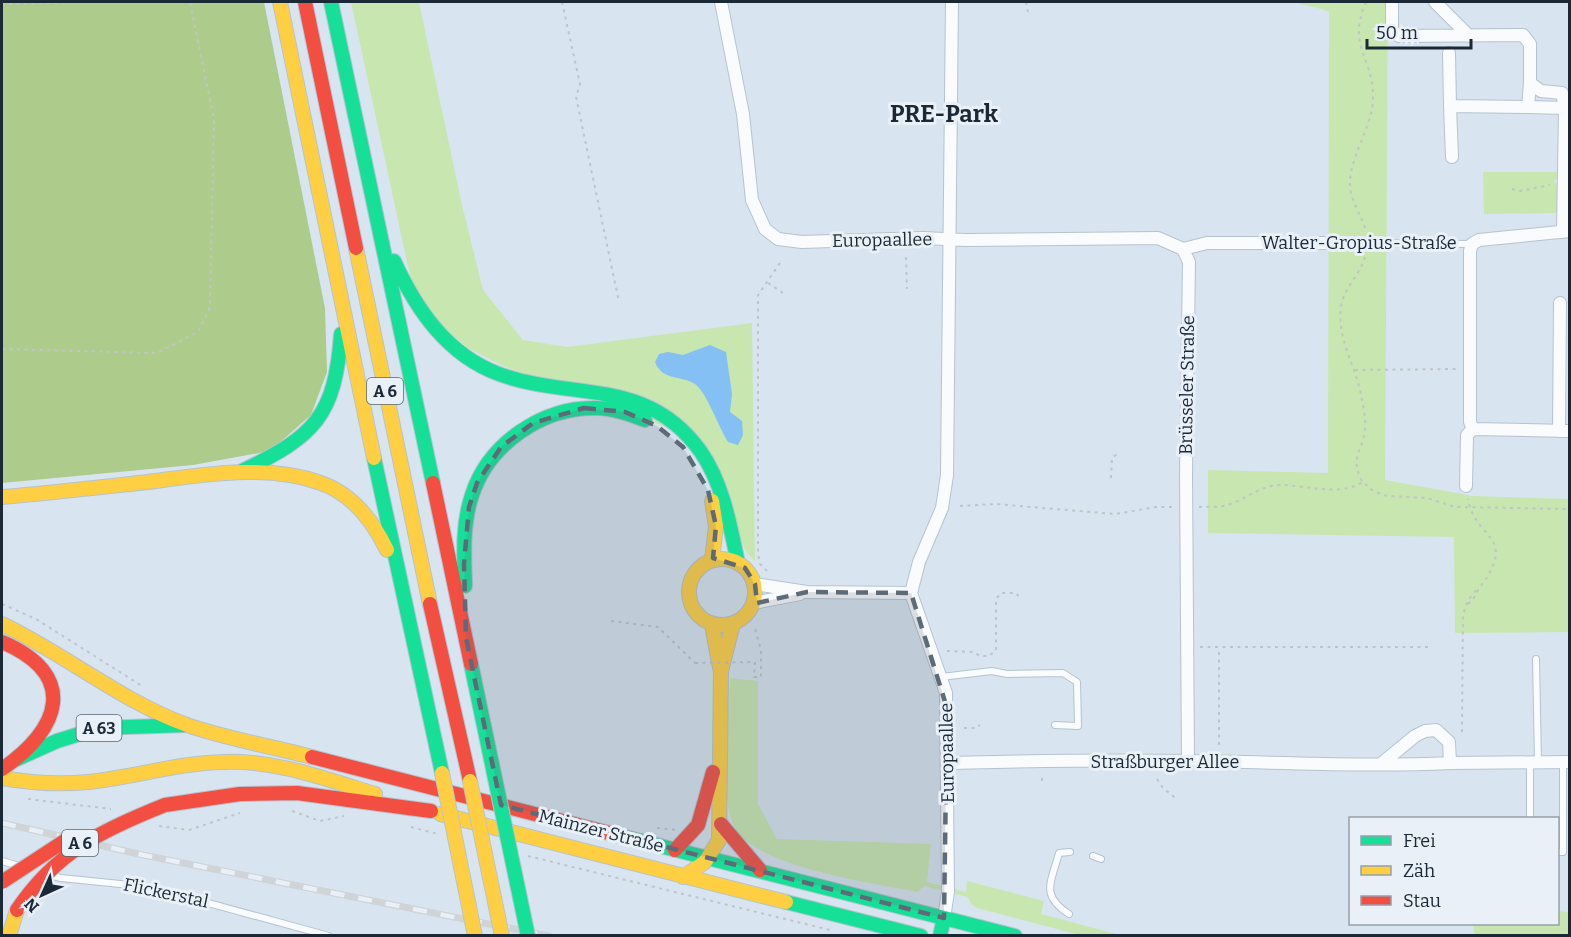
<svg xmlns="http://www.w3.org/2000/svg" width="1571" height="937" font-family="Bitter,serif">
<rect width="100%" height="100%" fill="#d8e5f0"/>
<path fill="#c8e6af" d="M351,2H419L462,205L483,290L523,340L567,347L752,323L755,561L746,552L700,440L501,365L468,348L431,317L412,285Z
M1293,2H1388L1385,480L1473,496L1569,499V632L1455,633L1454,537L1208,533V470L1328,473L1329,11Z
M1483,172H1558V178L1554,180L1558,188V213L1484,214Z
M730,678L758,681V804L777,839L931,844L927,882L966,892L967,881L1044,901L1041,914L1120,935H1080L977,908L971,904L968,897L924,886L917,892C874,883 758,868 735,828C719,801 729,712 730,678Z
M1558,911L1569,912V935H1474V924H1558Z"/>
<path fill="#adcc8c" d="M2,2H264L325,308L327,372L311,415L270,451L193,465L2,483Z"/>
<path fill="#85c0f4" d="M710,345L726,352L732,394L730,412L742,421L743,435L738,445L728,442C719,428 706,391 695,384C681,375 662,381 655,362L659,354L668,352L683,355Z"/>
<g fill="none" stroke-linecap="round" stroke-linejoin="round">
<g stroke="#b6c3cf" stroke-width="8">
<path id="lane" d="M1368,243L1472,244
M1536,659L1538,762
M941,677L992,671L1007,674L1063,673L1077,682L1078,726L1055,725
M1530,762V818
M1558,852H1563V762
M1093,856L1101,859
M2,861L19,866
M49,875L61,878L150,887L329,936
M1069,914C1040,895 1051,883 1059,853L1070,852"/>
</g>
<g stroke="#b6c3cf" stroke-width="14">
<path id="street" d="M721,2L743,114L752,200L765,229L778,239L802,242L923,238L965,240L1158,238L1183,249L1189,262L1186,475L1188,761
M1392,2V30L1399,36L1523,35L1530,44V83
M1435,2L1469,36
M1449,53L1450,106L1528,107
M1450,106L1452,157
M1570,231L1479,240L1472,244L1470,251V422L1473,429L1570,431
M1563,232L1565,108L1562,93L1541,91L1530,83L1528,107L1565,108
M1183,249L1207,243H1368
M1559,431L1560,303
M1466,486L1467,435L1473,429
M755,584L807,592L911,593
M754,603L800,594
M948,763C1029,761 1110,760 1190,761C1277,762 1364,767 1450,763L1449,742L1436,730L1425,731L1415,736L1381,764
M1450,763L1570,762
M944,918L948,892L946,693L911,593L919,562L942,508L947,475L952,2"/>
</g>
<g stroke="#b6c3cf" stroke-width="16">
<path id="fast" d="M331,2L433,483
M394,261C416,309 447,355 499,374C572,401 647,376 701,452C723,484 730,525 738,563
M374,458L442,773
M242,471C315,436 335,416 341,334
M465,586C464,556 462,524 472,495C489,443 543,407 596,408C613,408 629,414 645,420
M471,664L497,788
M17,759L57,741L99,728L187,725
M613,834L1015,936
M786,902L921,936
M940,936L944,918"/>
</g>
<g stroke="#b6c3cf" stroke-width="16">
<path id="slow" d="M280,2L374,458
M356,248L430,604
M2,497C48,493 93,488 139,483C198,476 264,462 321,483C352,494 373,521 387,550
M712,501L716,526L712,560
M689 592a33 33 0 1 1 66 0a33 33 0 1 1-66 0Z
M2,624C65,654 121,701 187,725C227,739 271,746 312,757
M712,625L720,668
M2,778C31,783 59,785 88,782C134,777 178,763 224,762C276,760 326,779 375,794
M440,814L786,902
M683,877L705,862L719,840L721,671L733,624
M9,936L17,910"/>
</g>
<g stroke="#b6c3cf" stroke-width="16">
<path id="jam" d="M305,2L356,248
M433,483L471,664
M430,604L470,781
M2,642C79,675 61,729 2,769
M312,757L613,834
M165,805L240,794L297,793L431,811
M721,824L760,870
M675,850L698,825L713,772"/>
</g>
<path stroke="#c0c4c8" stroke-width="2" stroke-dasharray="3 4.5" stroke-linecap="butt" d="M2,2L6,4L92,2
M562,2L580,84L576,97L619,302
M1026,2L1028,12
M1366,2C1347,45 1372,56 1373,95C1374,124 1353,150 1350,179C1348,198 1361,213 1366,231
M1512,189L1520,191L1550,185
M906,257L907,289
M768,283L783,293
M2,349L157,353L198,332L210,307L214,119L190,2
M1355,370L1457,369
M1111,478L1112,458L1117,454
M1362,481C1349,456 1363,452 1365,429C1366,420 1364,409 1362,401C1358,369 1336,339 1341,307C1343,289 1360,275 1365,257
M960,506L996,504L1115,514L1156,507H1172
M1199,507C1208,506 1219,508 1227,505C1245,500 1261,485 1280,485C1306,485 1339,497 1363,482L1373,491L1387,496L1427,498L1455,507L1570,509
M767,571L760,564L758,553V295L782,260
M2,604L36,619L142,686
M1468,604C1475,599 1476,592 1481,586C1518,535 1475,540 1468,499
M611,621L658,627L695,663
M1200,647H1432
M947,651L974,652L980,656H989L996,650V599L1001,593H1016L1020,598
M755,662L754,677H761V650L755,629
M964,728H976L980,725
M1462,732L1463,615L1468,600L1478,588
M1219,745V649
M1157,779L1163,788L1178,800
M1042,781V774
M28,799L111,809
M292,811L320,821L344,816
M159,826L189,830L240,813
M411,827L438,834
M657,828L678,830
M528,856L834,931"/>
<use href="#lane" stroke="#f9fbfd" stroke-width="6"/>
<use href="#street" stroke="#f9fbfd" stroke-width="12"/>
<use href="#fast" stroke="#16e098" stroke-width="14"/>
<use href="#slow" stroke="#ffcf43" stroke-width="14"/>
<use href="#jam" stroke="#f24e42" stroke-width="14"/>
<g stroke="#d0d4d7" stroke-width="7">
<path id="rail" d="M2,823L143,855L549,936"/>
</g>
<use href="#rail" stroke="#e9f0f8" stroke-width="4.5" stroke-dasharray="14" stroke-linecap="butt"/>
<g stroke="#bbc3ca" stroke-width="16" stroke-linecap="butt">
<path id="fast-bridge" d="M497,788L528,936"/>
</g>
<g stroke="#bbc3ca" stroke-width="16" stroke-linecap="butt">
<path id="slow-bridge" d="M442,773L475,936
M470,781L502,936"/>
</g>
<g stroke="#bbc3ca" stroke-width="16" stroke-linecap="butt">
<path id="jam-bridge" d="M2,882L66,840
M17,910C56,852 102,830 165,805"/>
</g>
<path stroke="#c0c4c8" stroke-width="2" stroke-dasharray="3 4.5" stroke-linecap="butt" d="M695,663L755,662"/>
<use href="#fast-bridge" stroke="#16e098" stroke-width="14"/>
<use href="#slow-bridge" stroke="#ffcf43" stroke-width="14"/>
<use href="#jam-bridge" stroke="#f24e42" stroke-width="14"/>
</g>
<path fill="#5d6b78" fill-opacity="0.2" stroke="#5d6b78" stroke-width="4.5" stroke-dasharray="12 8" stroke-linejoin="round" d="M584,408L625,412L657,426L683,447L708,490L716,526L713,558L745,568L755,584L757,603L807,592L911,593L947,708L944,918L501,805L466,638L464,564L469,507L477,483L501,447L533,423Z"/>
<g text-anchor="middle" dominant-baseline="central" stroke-width="6" stroke-linejoin="round" paint-order="stroke">
<g fill="#e9f0f8" stroke="#596571" stroke-width="1.5">
<rect x="367" y="378" width="36" height="26" rx="4.5"/>
<rect x="76.5" y="715" width="45" height="26" rx="4.5"/>
<rect x="62" y="830" width="36" height="26" rx="4.5"/>
</g>
<g font-size="16" font-weight="bold" fill="#1b2937">
<text x="385" y="391">A 6</text>
<text x="99" y="728">A 63</text>
<text x="80" y="843">A 6</text>
</g>
<g font-size="18" fill="#1b2937" stroke="#e9f0f8">
<text transform="translate(882 240) rotate(-1)">Europaallee</text>
<text x="1359" y="243">Walter-Gropius-Straße</text>
<text transform="translate(1187 385) rotate(-89)">Brüsseler Straße</text>
<text transform="translate(947 753) rotate(-91)">Europaallee</text>
<text x="1165" y="762">Straßburger Allee</text>
<text transform="translate(601 831) rotate(14)">Mainzer Straße</text>
<text transform="translate(166 893) rotate(12)">Flickerstal</text>
</g>
<g font-size="24" font-weight="bold" fill="#1b2937" stroke="#e9f0f8">
<text x="944" y="114">PRE-Park</text>
</g>
</g>
<rect width="1571" height="937" fill="none" stroke="#1b2937" stroke-width="6"/>
<rect x="1349" y="817" width="210" height="108" fill="#e9f0f8" stroke="#97a0ab" stroke-width="1.5"/>
<rect x="1361" y="836" width="30" height="9" fill="#16e098" stroke="#97a0ab" stroke-width="1.5"/>
<text x="1403" y="847" font-size="18" fill="#1b2937">Frei</text>
<rect x="1361" y="866" width="30" height="9" fill="#ffcf43" stroke="#97a0ab" stroke-width="1.5"/>
<text x="1403" y="877" font-size="18" fill="#1b2937">Zäh</text>
<rect x="1361" y="896" width="30" height="9" fill="#f24e42" stroke="#97a0ab" stroke-width="1.5"/>
<text x="1403" y="907" font-size="18" fill="#1b2937">Stau</text>
<g transform="translate(42 895) rotate(225)" stroke="#e9f0f8" stroke-width="4.5" paint-order="stroke">
<path d="M0-4.5L10 22L0 15L-10 22Z" fill="#1b2937"/>
<text y="-9" font-size="16" font-weight="bold" text-anchor="middle" fill="#1b2937">N</text>
</g>
<path d="M1367 39v9h104v-9" fill="none" stroke="#1b2937" stroke-width="3"/>
<text x="1376" y="39" font-size="18" fill="#1b2937" stroke="#e9f0f8" stroke-width="4.5" paint-order="stroke">50 m</text>
</svg>
